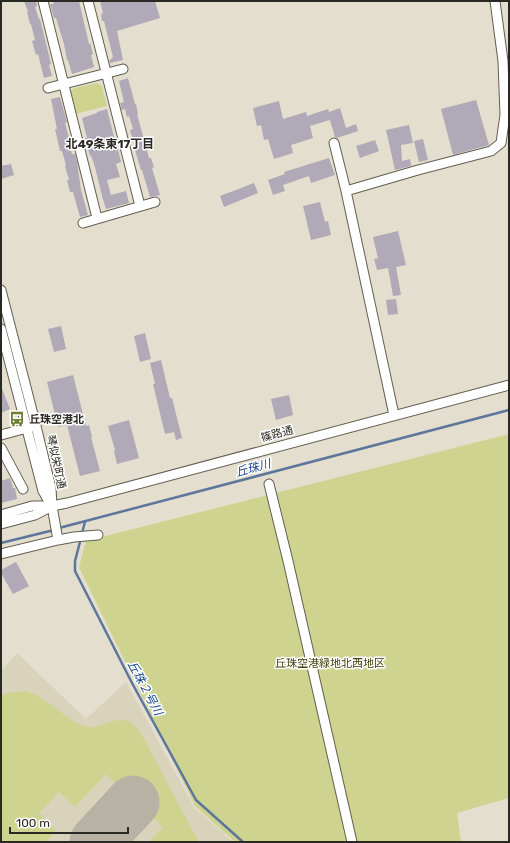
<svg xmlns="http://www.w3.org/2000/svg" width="510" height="843" font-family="Rubik,'Noto Sans JP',sans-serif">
<rect width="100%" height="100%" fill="#e4dece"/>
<path fill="#dad3bc" d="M17,653L86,719L126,682L194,807L233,842H1V671Z"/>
<path fill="#ced48f" d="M97,83L102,86L107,106L75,114L70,93L74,88Z
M509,434V798L457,813L461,842H235L195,806L79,567L86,541Z
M26,691C33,694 40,697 46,701C59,709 72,724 88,727C91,728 94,727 97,726C118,721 125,712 141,733L181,809L199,842H149L163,827L106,774L75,807L59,792L39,813L56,830L46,842H1V695L13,692Z"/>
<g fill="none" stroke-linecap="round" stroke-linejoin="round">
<path stroke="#5d769b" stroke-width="2.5" d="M59,528L509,410
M82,533L85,522
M81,538L75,561V571L132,683L196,800L243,842
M1,543L54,530"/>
<path stroke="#b7b2a4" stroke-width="53" d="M96,842L133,802"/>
</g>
<path fill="#b0a9b7" d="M24,1H36L37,6L35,7L39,19H40L51,64L49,65L52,76L44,78L38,54L36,55L32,41L35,40L31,24H30L27,12H28Z
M53,1H79L89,44L90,43L93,54L91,55L94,67L72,74L68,60H67L64,44L56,18H54L50,4H54Z
M100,1H155L160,18L117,31L123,60L110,63L109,61L113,57L104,21H102L101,14L103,13Z
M128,78L135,104H136L138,114H137L149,158H151L154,167L152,168L160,195L150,197L142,170H141L134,147H135L130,130L133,129L129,116L127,117L125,109L122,110L120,103L124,102L119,81Z
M60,97L67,122L65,123L70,142H69L72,154H75L77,161L81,190L88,215L80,217L73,192H70L67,180H69L65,166L66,165L62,151H60L55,129H57L51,99Z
M476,100L489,145L453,155L441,109Z
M279,101L283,119L306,112L307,116L328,109L329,112L340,108L346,128L356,124L358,131L337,138L335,137L330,120L310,126L313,138L291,145L293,153L274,159L268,139L264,140L261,125L257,126L253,108Z
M107,109L115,141H116L121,162L116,164L120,177L107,180L111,195L126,191L129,203L106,209L102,196L95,167L91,155L90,156L85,138H87L82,118L97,113V112Z
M409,125L413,143L401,145L402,161L410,159L411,166L395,170L386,130Z
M423,139L428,160L419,162L414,141Z
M375,140L379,151L360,158L356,146Z
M329,158L335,175L311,183L309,176L283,185L285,191L273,195L268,180L285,174L284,172Z
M11,164L14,175L1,179V166Z
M254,183L258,193L224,207L220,196Z
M320,202L325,222L328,221L331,235L311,240L303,206Z
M398,231L406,265L396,267L401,295L393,296L388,268L377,270L374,259L378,258L373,237Z
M396,299L398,314L388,315L386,300Z
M61,326L66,349L54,352L48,329Z
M145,333L151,359L140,362L134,336Z
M161,360L170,398H172L182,438L176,440L174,432L165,434L153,384H155L150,363Z
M73,375L86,426L89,425L92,437H91L100,471L80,476L67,425L58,427L47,382Z
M1,386L10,409L1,413Z
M289,395L293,415L276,420L271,399Z
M129,420L139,458L117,464L114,451L115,450L108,426Z
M10,478L13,488H15L17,499L1,503V481Z
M16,562L29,586L13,594L1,573V570Z"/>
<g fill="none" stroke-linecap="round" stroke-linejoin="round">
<g stroke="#635e50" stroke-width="11">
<path id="minor" d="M43,1L97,218
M88,1L140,206
M48,88L123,69
M334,143L346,191L394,415
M346,191L418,170L491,151L501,143L505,115L503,61L495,1
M83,223L155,202
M1,290L36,426L51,488L52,506L58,540L1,554
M1,329L43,491L51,505
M1,435L31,427
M1,448L23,489
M269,484L288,561L352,842
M1,515L32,506H52L67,503L509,385
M1,524L35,515L50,507
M58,540L74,537L98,535"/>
</g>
<use href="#minor" stroke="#fff" stroke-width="9"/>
</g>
<defs>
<g id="bus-bare" transform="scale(1.2)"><path d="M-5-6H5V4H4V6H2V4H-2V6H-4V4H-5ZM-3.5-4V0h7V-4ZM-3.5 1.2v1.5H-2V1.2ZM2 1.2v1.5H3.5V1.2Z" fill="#6c8131" stroke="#fff" stroke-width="2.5" paint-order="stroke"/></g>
</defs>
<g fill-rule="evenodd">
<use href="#bus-bare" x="17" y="419"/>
</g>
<g text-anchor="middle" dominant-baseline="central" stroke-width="3" stroke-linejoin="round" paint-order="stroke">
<g font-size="11" font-weight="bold" fill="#2a2822" stroke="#fff" text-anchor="start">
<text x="29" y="419">丘珠空港北</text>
</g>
<g font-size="11" fill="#2a2822" stroke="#fff">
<text transform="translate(277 434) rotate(-15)">篠路通</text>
<text transform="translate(56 462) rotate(78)">琴似栄町通</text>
</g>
<g font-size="11" fill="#42440e" stroke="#fff">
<text x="330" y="663">丘珠空港緑地北西地区</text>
</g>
<g font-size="12" font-weight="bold" fill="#2a2822" stroke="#fff">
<text x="110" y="144">北49条東17丁目</text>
</g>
<g font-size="12" font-style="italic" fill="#1c498d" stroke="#fff">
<text transform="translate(253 468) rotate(-15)">丘珠川</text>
<text transform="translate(145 688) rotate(62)">丘珠２号川</text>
</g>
</g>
<rect width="510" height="843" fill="none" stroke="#2a2822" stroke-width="4"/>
<path d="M10 827v6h118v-6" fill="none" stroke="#2a2822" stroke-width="2"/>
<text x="16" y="827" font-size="12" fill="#2a2822" stroke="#ffffff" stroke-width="3" paint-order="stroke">100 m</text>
</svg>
